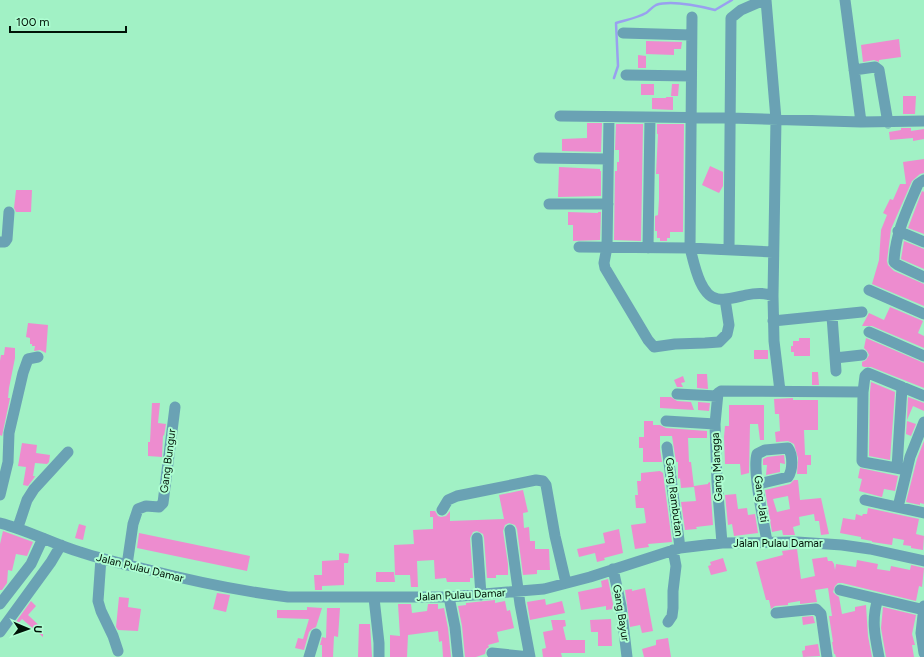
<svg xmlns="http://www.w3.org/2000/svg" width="924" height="657" font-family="Figtree,sans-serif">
<rect width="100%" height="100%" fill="#a1f1c5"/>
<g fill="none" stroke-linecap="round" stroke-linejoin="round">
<path stroke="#99a0ef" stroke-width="2.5" d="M614,78L618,66L616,23C626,20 637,18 646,13C649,11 652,7 656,5C671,0 699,6 715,10L732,0"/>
</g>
<path fill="#ed8ccf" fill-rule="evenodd" d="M899,39L901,57L879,60V62L874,60L863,62L861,45Z
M646,41L682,42L681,49H674V55L646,54Z
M638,55L646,56V68H638Z
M641,84H654V95H641Z
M672,84H679L678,96H671Z
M903,96H916L915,114H903Z
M666,97H673V110L652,109V98H666Z
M587,123H602L601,152L562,151V139L587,138Z
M616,124H643L641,241L614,240L615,171H617V162H619V150H615Z
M657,124H684L683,232H670V238H667V241H660V238H657V231H655V216L658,215L659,199V174H656L658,134H657Z
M901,128H911V131L924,129V139L913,141V138L890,140L889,132L901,130Z
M924,159V173L920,174L912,181L891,229L887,261L888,265L894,271L924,284V306L872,284L879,260L881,230L887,215L883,213L890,199L893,200L900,184H906L903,162Z
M710,166L723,172V186L719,193L702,185Z
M559,167L600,169V171H601V196L558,197Z
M16,190H32L31,212H16L14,208Z
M922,191L924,192V234L908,228Z
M568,212L598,213V212H601L600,240L573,241V225H568Z
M904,241L924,249V269L901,259Z
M890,307L923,321L918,333L924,336V348L872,326H862L869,313L884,320Z
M28,323L48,325L46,353L40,350L34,351L35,346H32V344H30V338L26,337Z
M799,338H810V356H794V352H791V346H793V341H799Z
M866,338L924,363V388L871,367H864L862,366V362L866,360L869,355L867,351L864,348Z
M5,347L15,348V358L9,388L8,398H10L2,436L0,435V361L1,355H4Z
M754,350H768V359H754Z
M812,372H818L819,385H812Z
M697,374H707L708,389L697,388Z
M683,376L685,382L681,383L683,387H677L674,380Z
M871,382L895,392L890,460L869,456L870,392Z
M660,397H671L677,401L691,402L694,410L660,408Z
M908,397L924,403V411L913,406L907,420Z
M793,398V400H818V430H804L805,455H811V465H807V474H797L798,458L794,444L788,441L776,442L775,432L780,431L779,414H775L774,399Z
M698,402L710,403L709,411L698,410Z
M152,403H160L158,423L166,424L164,436L163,435L162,457L148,456V442H150Z
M729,405H764V440H760L758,424H750L749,473L741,475L740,464H725L724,437L725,426H729Z
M644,421H653V425H660L666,428L707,431V438H688L689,462H691L694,487L681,488L680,478L678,479V462H676L672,436H660V449L662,462H643V448H639V437H644Z
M907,421L916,424L911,436L906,434Z
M924,441V504L920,503V505L906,502L917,459Z
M22,443L37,445L36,453L50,455L49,462L47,464L35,463L33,476H35L34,478L28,486L23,485L26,467L18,466Z
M784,455L785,464L780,463V472L766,475L767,465H763V459L767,457Z
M860,468L898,476L895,491L884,489L882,497L859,491L862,479L858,478Z
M660,471L663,473L672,542L648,544L649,547L635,549L631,525L646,523L644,508H636L635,495H638L637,481H641V473Z
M794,480H798L800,500L821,498L829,534L821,535L819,521H815L814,514L799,517L800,525L793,527L795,535H783L782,530L772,532L765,490L790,484ZM788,496L790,509L777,512L773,499Z
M710,482L713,525L696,527L697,529L685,530L681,502L696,501L694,486L708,484V483Z
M523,490L528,512L523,513L524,528L529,527L530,541H535V549H549L550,570H537V574L523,575L517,529L515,525L509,523L505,525L503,531L508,564V575H496V578H487L484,538L483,534L477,531L473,532L470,538L473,578H470V582H447L446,578L435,579L434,560L417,561L418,587H411L410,575H395L394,545L414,544L413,530L433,529V517H430V511H435L438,516L441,517L446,516L450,511V521L504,519L499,495Z
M736,494L738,509L747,508L748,515L755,514L758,533L734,536L732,524L728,525L725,495Z
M868,508L919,519L916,534L924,536L923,550L911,548V546L903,545L904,540L893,538L892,545L872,542V541L861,539V537L840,533L843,518L855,520L856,514L862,516L863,514H867Z
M79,524L86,526L83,540L75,538Z
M619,529L623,553L604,558L605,560L597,562L595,553L579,557L577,549L605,543L603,533Z
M3,531L33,542L27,556L16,554L12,571L8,570L7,583L2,590H0V544Z
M139,533L250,556L247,571L137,548Z
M797,549L801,579L815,576L812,559L827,557L828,561H832L834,564L835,570L836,564L856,567L857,560L878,564L877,569L890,571L891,566L910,570L911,565L924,568L922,587L919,586L916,601L842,583H838L835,586L833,592L836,595L839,597L842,614L855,611V607L866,605L868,636L872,657H836L835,654H834L832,642H833L829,616H832L828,588L815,590L817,602L800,604V601L788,603V605L775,606L771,609L769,600H766L756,562L783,555L782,551Z
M339,553L349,554L348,563H344V585L322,586V590H315L314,575H322V561L339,560Z
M723,558L727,571L711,575L708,566L711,565L710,562Z
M376,572H394L395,582H376Z
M608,579L614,609L606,610V606L581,610L578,592L602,587L601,581Z
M645,588L653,631L642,633L640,625L630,627L625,590L632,589V591Z
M217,593L230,595L226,612L213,609Z
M119,597L129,598L128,607L141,609L138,631L118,630L116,627Z
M545,599L546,605L562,601L565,613L530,620L527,602Z
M495,600V603L505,601L507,611L510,610L514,628L497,632L499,642L488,645L489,647L486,649L485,654L476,657H465L462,626L458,606L466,605V603Z
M31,601L36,606L28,615L43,629V637L22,619L17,625L15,623Z
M398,604H411L412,613L427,611L428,604H438V609L444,608L448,628L451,657H443L442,641L439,642L438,631L408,635L407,657H390V635L400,636Z
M307,607L322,608L316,627L312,629L309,632L304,650L295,648L298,638L303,639L309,619L277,618V610H307Z
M883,607L916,615L912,634L915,645H912L914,657H886L881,628Z
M327,608H340L338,637L334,636L333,657H322V645H320L322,637L326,638Z
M813,616L815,623L803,625L802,617Z
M611,619L612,646H598V632H591L590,620Z
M551,620H565L566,626L563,627L566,640H585V653H561L562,657H543L542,649L546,648L543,632L553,630Z
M359,624H370L372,657H358Z
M668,638L671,657H644L642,649L656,645V640Z
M818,644L820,656L803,657L802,651L805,650V646Z"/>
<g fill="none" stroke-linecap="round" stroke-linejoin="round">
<path stroke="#6aa2b4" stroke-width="11" d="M766,0L776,119L773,296
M845,0L861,122
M692,17L690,248C694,263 700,297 718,299C727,300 737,297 746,295C755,293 764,292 773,296L774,341L780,391
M623,33L691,35
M854,70L875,67L879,70L888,123
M626,75L691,76
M560,116L730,118L861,122L924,121
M609,117L607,247L604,263L605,268L648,340L654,347L675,344L705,343L719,342L727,334L729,325L725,299
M539,158L608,159
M924,180L918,184C907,210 895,234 894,262L898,265L924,277
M549,204H608
M898,231L924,242
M0,242H5L7,239L9,212
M579,247L690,248L773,252
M648,248L650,118
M729,250L731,18L741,10L764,0
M869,290L924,314
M832,316L836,371
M773,321L862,312
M869,332L924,356
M835,358L862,355
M677,394L717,396
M666,421L715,424
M667,447L680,548
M897,468L902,387
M907,470L863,462L862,461L863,392L865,376L868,373L924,396
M758,484L788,477C793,470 793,455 788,448L765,450L757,454C752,471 764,522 767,542
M0,495L8,462L9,433L23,373L28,359L38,357
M865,500L924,513
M898,507L910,457L924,422
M442,510L448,500L457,496L536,480L543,481L546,485L555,536L566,583
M0,523C28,530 53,544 80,552C101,559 123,564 145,569C192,581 239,591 288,597H449L544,589L590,577L680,548L722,543L797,542L842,545L870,549L924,561
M18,527L27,500L34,489L68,452
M510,530L520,604L530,657
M477,538L481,595
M722,543L717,482L715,424L718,393L721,391L863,392
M101,558L98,601L101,611L113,636L118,651
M127,565L133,524L138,509L146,506L159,507L163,503L175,407
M613,569L621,606L627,657
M840,590L924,610
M449,597L455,627L458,657
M374,598L379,643V657
M878,599C871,619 875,637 879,657
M0,604L31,564L43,538
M924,606L921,633L924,653
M776,613L816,609L821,614L827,657
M668,622L672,616L673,608V591L676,566L673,550
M0,632L51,562L61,545
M492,653L530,657
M309,657L316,634"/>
</g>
<g text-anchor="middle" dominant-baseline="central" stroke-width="4" stroke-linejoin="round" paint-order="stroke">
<g font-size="11" fill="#001307" stroke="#aefed2">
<text transform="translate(168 461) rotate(-83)">Gang Bungur</text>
<text transform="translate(717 467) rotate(-93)">Gang Mangga</text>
<text transform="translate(674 497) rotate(83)">Gang Rambutan</text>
<text transform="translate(761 499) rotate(82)">Gang Jati</text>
<text x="778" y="543">Jalan Pulau Damar</text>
<text transform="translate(140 568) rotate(14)">Jalan Pulau Damar</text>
<text transform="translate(461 595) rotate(-3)">Jalan Pulau Damar</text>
<text transform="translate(621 613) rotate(81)">Gang Bayur</text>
</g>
</g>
<g transform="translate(28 629) rotate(92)" stroke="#aefed2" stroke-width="3" paint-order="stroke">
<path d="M0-3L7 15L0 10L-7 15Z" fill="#001307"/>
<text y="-6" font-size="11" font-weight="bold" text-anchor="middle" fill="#001307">U</text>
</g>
<path d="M10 26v6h116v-6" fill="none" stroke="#001307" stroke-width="2"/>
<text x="16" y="26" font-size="12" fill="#001307" stroke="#aefed2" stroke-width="3" paint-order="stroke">100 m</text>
</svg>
